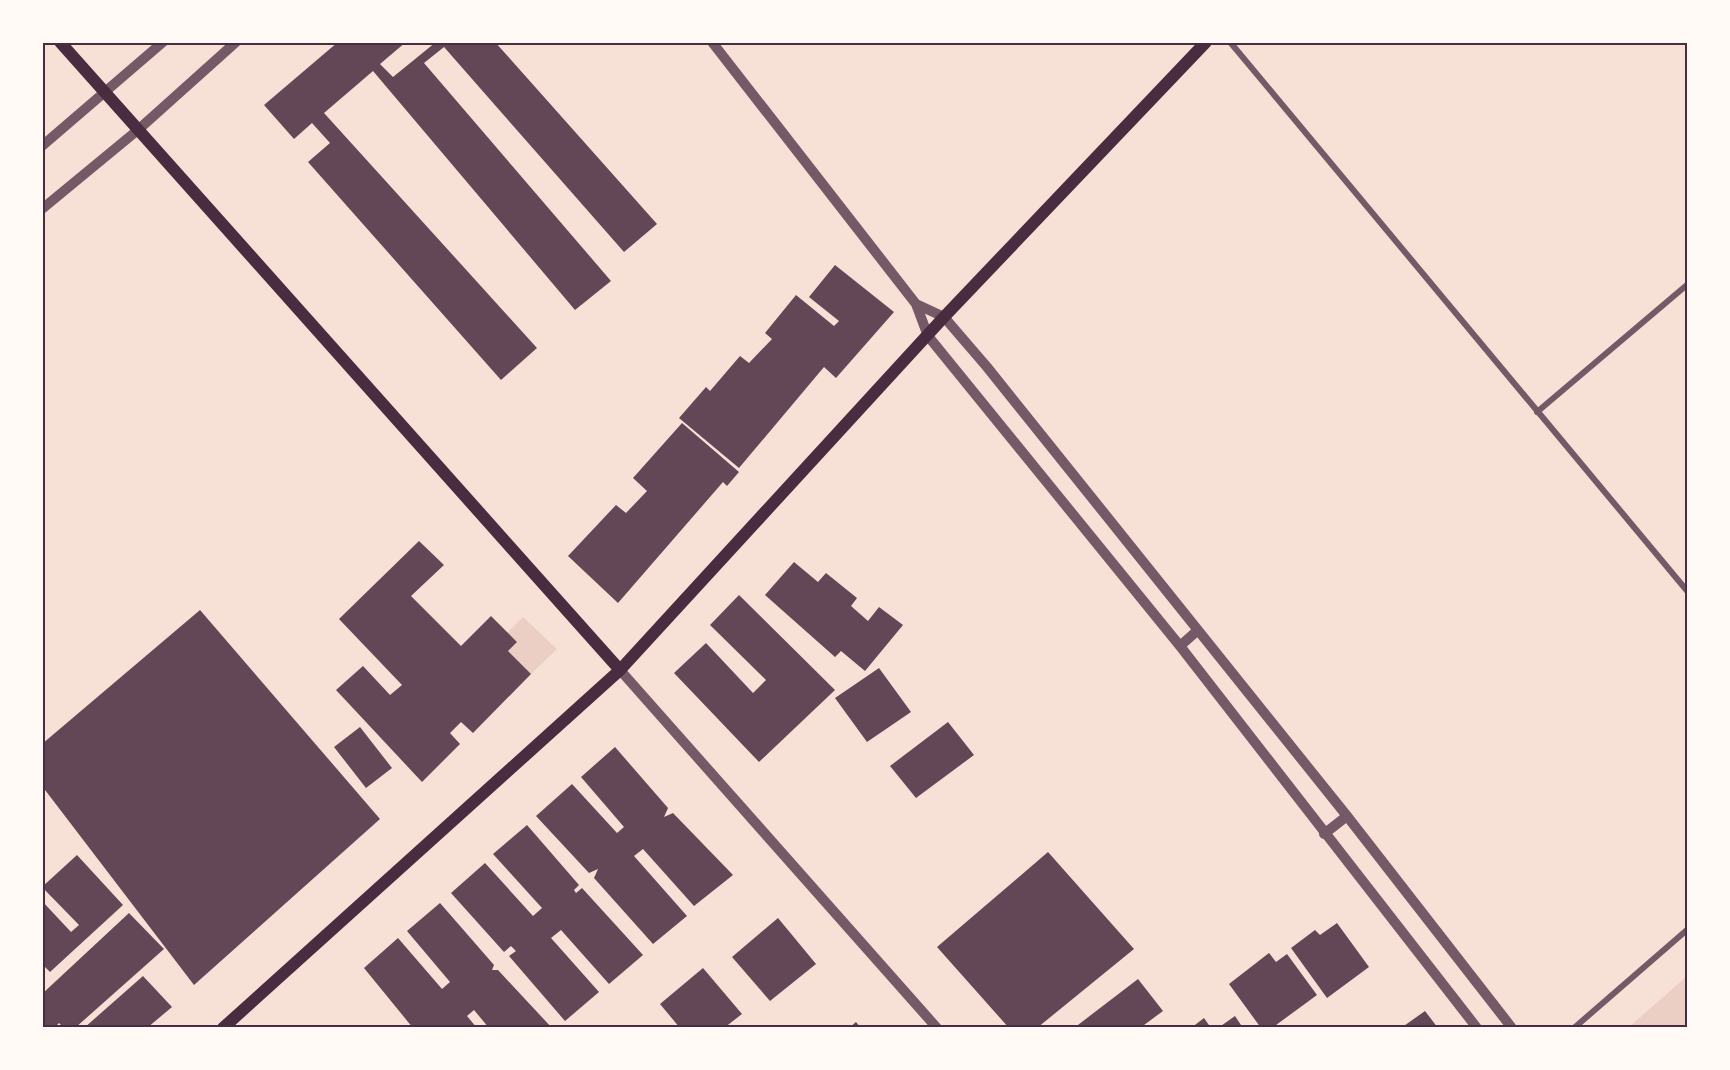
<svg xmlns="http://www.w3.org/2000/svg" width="1730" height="1070" font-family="Rubik,sans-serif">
<rect width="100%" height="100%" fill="#f7e1d7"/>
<path fill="#ebcfc5" d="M523,617L557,649L531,674L508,651L517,642L507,633Z
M1688,975V1028H1628Z"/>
<path fill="#644757" d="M338,42H406L380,64L393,77L436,42H495L657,224L624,252L444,47L424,63L611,281L575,310L373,71L324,113L537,348L501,380L308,162L330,143L312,123L294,139L264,105Z
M835,265L894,312L836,378L824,367L739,468L679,418L706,387L710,391L740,356L749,363L772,339L765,333L796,295L834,326L839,321L809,297Z
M682,423L739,472L727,486L723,482L618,603L568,556L616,505L626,513L647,491L633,478Z
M419,541L444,565L411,596L461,646L491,616L517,642L508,651L531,674L473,733L461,722L450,733L460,744L422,782L336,690L363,666L390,695L402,685L339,619Z
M794,562L818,582L826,573L857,598L851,606L868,621L879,607L903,625L865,671L841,651L835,657L765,595Z
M739,595L835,690L759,762L674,673L706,643L753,693L766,680L710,625Z
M200,610L380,819L194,985L42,786V744Z
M879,668L911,712L867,742L835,698Z
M948,722L974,755L916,798L890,766Z
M360,727L392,768L366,788L334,747Z
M615,747L668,808L664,817L673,813L733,875L694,906L643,849L634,856L687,916L653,944L594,878L598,869L589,873L536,816L572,784L617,833L624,827L581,777Z
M527,825L579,885L574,890L576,893L582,888L643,955L609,984L561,930L551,938L599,992L565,1021L509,956L516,951L511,946L504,952L451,893L485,863L533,916L542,908L493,854Z
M1048,852L1134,949L1037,1028H1009L937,947Z
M77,855L123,905L50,972L42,964V901L71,932L79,925L42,887Z
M440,903L494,965L492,970H498L552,1028H489L474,1010L467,1016L477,1028H413L364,968L398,938L442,989L450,982L407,931Z
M129,913L164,949L75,1028H64L59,1023L54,1028H42V994Z
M778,918L816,964L770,1001L732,957Z
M1337,923L1369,967L1327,998L1291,948L1315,930L1320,935Z
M1269,953L1276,962L1287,954L1317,995L1272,1028H1261L1229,984Z
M703,968L742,1014L724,1028H680L660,1004Z
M143,976L172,1007L147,1028H84Z
M1138,979L1163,1011L1140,1028H1074Z
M1425,1011L1438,1028H1401Z
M1235,1016L1243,1028H1218Z
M1204,1018L1211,1028H1191Z
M856,1022L861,1028H849Z"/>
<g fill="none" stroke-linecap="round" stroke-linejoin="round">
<path stroke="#755966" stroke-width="6" d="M1230,42L1688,592
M1537,412L1688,284
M1574,1028L1688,929"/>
<path stroke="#755966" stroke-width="10" d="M712,42L916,304L928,336L1180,646L1477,1028
M42,146L163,42
M42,209L139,129L236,42
M916,304L944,317L987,367L1347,816L1512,1028
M1180,646L1198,630
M620,670L937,1028
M1324,834L1347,816"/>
<path stroke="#4a2c40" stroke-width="12" d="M60,42L620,670
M223,1028L620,670L944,317L1206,42"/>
</g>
<rect width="1730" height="1070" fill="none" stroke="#fffaf5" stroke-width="87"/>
<rect x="44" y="44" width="1642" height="982" fill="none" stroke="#4a2c40" stroke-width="2"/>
</svg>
